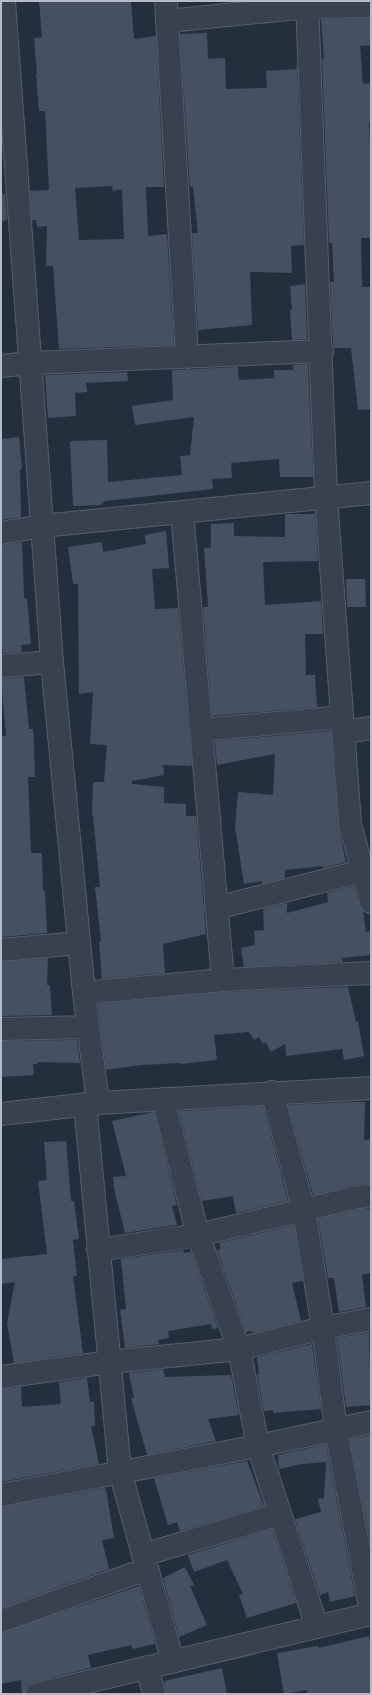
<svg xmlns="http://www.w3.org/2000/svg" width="372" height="1695" font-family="'Golos Text',sans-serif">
<rect width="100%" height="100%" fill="#242f3e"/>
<path fill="#455162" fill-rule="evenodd" d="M39,1H131L134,39L156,36L164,187H146L148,236L167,234L174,345L59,349L53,266H46L47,226L37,227L36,220H32L30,191L49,190L45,111H39L36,74H37L34,38L42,37ZM112,186L113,191L122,189L124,239L79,240L75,188Z
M371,18V45L360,46L363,84L371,83V122L369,123L371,161V238H361L362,287H371V409L358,410L351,348H334L333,345L330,282H334L332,243H329L322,59H324L321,19Z
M207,33L208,59L225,58L226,89L267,88L266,71L296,69L297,62L304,245L291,246L292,273L250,272L252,325L198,330L192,233H198L193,187H190L180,34Z
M1,194H5L7,220L1,221Z
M305,284L307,339L292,340L290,310L292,309L290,286Z
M308,364L313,477H280L279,459L231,463L232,478L212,479L213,489L105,501L101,505L73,506L70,441L107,440L108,482L182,475L180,456L190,455L194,417L135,425L132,406L173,400L172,370L238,367L239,380L274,378V370H293V365Z
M127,372L128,381L86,383L87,392L75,393L76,416L48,418L45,375Z
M19,437L22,469H20L21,517L1,520V439Z
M285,514H315L318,561L263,562L265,605L321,601L323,634H305L306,675H315L317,707L212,716L203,607H208L204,548H211V524L234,523V536L285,537Z
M166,531L169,568L152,569L155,609L178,608L192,766L163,765L164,775L132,781V784L164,787V803L186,804V816H196L206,934L163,944L165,973L102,979L99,942L101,941L95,887H100L93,815H92L93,782H104L107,745L90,744L93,692L79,694L78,584H73L68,547L102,542L103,552L146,544L145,535Z
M22,542L24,598H27L31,644L21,645L22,652L3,653L1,637V545Z
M346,579H365L366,607H347Z
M24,677L29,729H33L34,745L35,777H28L31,853H42L43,891H45L47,933L1,937V736H6L1,678Z
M331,731L338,825L346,862L323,868V866L285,870V878L262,884V881L244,884L235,827L238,792L273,795L275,754L217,765L215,741Z
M354,886L359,905L363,911L366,932L371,931V955L342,958L343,962L244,967L241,948L255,945L254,931L264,930L263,909L287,903V913L328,902L327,893Z
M48,958L47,985H50L52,1015L1,1016V962Z
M348,987L356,1022L358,1021L364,1056L344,1060L342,1049L286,1056L285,1044L271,1052L266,1042L263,1044L259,1037L254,1040L249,1032L214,1035L217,1060L180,1064V1063L141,1065L106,1070L98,1004L224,992Z
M77,1040L80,1063L37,1062V1064H33L34,1075L1,1077V1041Z
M350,1102H365L364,1140L371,1139V1184L355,1185L313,1195L288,1105Z
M263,1106L288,1201L236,1213L233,1196L202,1201L179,1111Z
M154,1112L177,1205L172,1206L177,1225L125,1233L115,1193L113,1177L126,1176L112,1121Z
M66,1141L71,1201H74L79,1239L73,1240L77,1276H73L83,1353L14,1363L7,1323L15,1282L2,1284L1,1259L47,1254L38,1181L47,1180L44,1142Z
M360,1209H371V1273L362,1275L366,1307L339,1312L334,1278H328L318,1219Z
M294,1225L303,1281L292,1283L301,1321L253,1333L252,1331L246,1332L217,1250L221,1249L219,1243Z
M183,1250L184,1253L191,1252L218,1328L212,1329L211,1324L168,1331L169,1338L158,1340L159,1344L125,1348L120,1310L126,1309L121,1259Z
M369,1332L371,1405L346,1407L337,1338Z
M312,1344L321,1409L273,1413V1410L264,1411L257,1374H259L257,1357Z
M163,1369L165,1377L231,1375L239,1415L208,1419L216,1441L147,1455L131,1398H134L129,1373Z
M87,1378L90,1402H94L95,1426H91L99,1464L1,1482V1389L21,1387L22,1407L61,1404L59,1382Z
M371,1435V1546L350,1439Z
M326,1444L355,1596L330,1602L328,1592L320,1595L295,1519L321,1512L318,1499L324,1498L326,1462L302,1464L279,1469L278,1455Z
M247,1461L264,1506L180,1531L177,1522L168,1525L154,1478Z
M104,1488L106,1489L114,1538L102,1540L109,1569L1,1608V1507Z
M272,1529L296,1603L247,1618L239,1595L243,1594L227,1560L194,1572L188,1555Z
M185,1567L194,1585L190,1586L207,1625L179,1637L163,1578Z
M139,1586L155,1644L132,1649V1645L88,1655L91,1668L34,1682L28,1685L25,1694H22L21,1680L1,1684V1633Z
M369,1636L371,1646V1692L363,1694H307V1690L284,1694L277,1653L318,1646L319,1648Z
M222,1668L227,1694H166L164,1681Z"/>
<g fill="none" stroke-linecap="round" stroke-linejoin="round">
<g stroke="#565f6c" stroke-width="24">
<path id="minor" d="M4,1L52,662L84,993L98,1103
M166,1L187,357
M307,1L326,497L350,824L371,902
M167,21L308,7L371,6
M1,366L31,363L322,351
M182,512L223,980
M1,533L42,526L371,493
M1,666L52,662
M201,730L342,717
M343,732L371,728
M216,908L371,869
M1,950L79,943
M84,993L223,980L371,973
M1,1029L88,1027
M272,1092L304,1211L323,1328L336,1430L371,1612
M163,1099L198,1235L239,1349L258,1446L317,1627
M85,1104L120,1471L173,1662
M1,1114L98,1103L371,1088
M98,1250L198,1235L358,1197L371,1196
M1,1377L110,1362L239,1349L323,1328L371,1319
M1,1495L258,1446L371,1422
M143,1555L280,1514
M1,1621L147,1569
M147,1667L154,1694
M37,1694L371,1614"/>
</g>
<use href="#minor" stroke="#38414e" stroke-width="22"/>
</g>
<rect width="372" height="1695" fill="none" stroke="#b4bcc9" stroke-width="4"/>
</svg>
